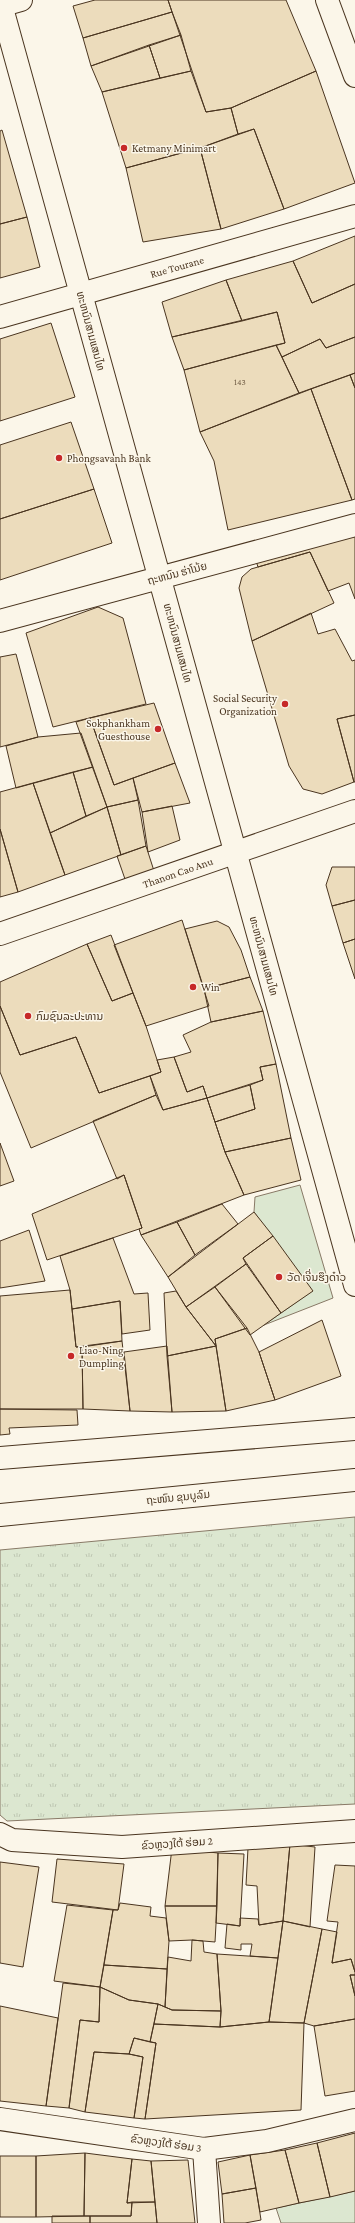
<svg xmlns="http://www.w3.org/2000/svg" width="355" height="2223" font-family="'Crimson Pro','Noto Sans Lao',serif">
<defs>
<pattern id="grass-tufts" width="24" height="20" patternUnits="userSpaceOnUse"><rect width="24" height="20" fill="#dce7d0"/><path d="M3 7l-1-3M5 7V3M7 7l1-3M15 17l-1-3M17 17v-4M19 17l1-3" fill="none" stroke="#bec7b2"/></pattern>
</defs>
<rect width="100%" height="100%" fill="#fbf6e9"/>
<path fill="url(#grass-tufts)" stroke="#887966" d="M355,1517V1804L7,1821L0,1815V1550Z"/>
<path fill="#dce7d0" stroke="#887966" d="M300,1185L333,1298L264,1325L312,1291L254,1212L255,1197Z
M355,2191V2223H281L276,2208Z"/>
<path fill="#ecdcbc" stroke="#4a3520" d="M95,0H168L172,12L83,38L73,6Z
M168,0H286L316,71L231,108L206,112Z
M172,12L181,35L91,66L83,38Z
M181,35L191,71L160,78L149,45Z
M149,45L160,78L102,92L91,66Z
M191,71L206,112L231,108L238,134L200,148L126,168L102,92Z
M316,71L355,183L284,209L254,129L238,134L231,108Z
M254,129L284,209L221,229L200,148Z
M2,130L27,217L0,224V131Z
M200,148L221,229L143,242L126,168Z
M27,217L40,267L0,278V224Z
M355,236V284L312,303L293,261Z
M293,261L312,303L355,284V337L326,348L320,339L282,357L276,345L285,343L277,312L242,321L226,280Z
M226,280L242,321L172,337L162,302Z
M277,312L285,343L184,370L172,337Z
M51,323L75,397L0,421V339Z
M355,337V373L299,393L282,357L320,339L326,348Z
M276,345L299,393L200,432L184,370Z
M355,373V388L350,375Z
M350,375L355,388V499L352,500L311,389Z
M311,389L352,500L228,530L214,461L200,432Z
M71,422L94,489L0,519V445Z
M94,489L112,543L0,580V519Z
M355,531V599L349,583L328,591L310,552L258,567L256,561Z
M310,552L334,603L252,641L239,588L242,577L251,569Z
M98,607L123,618L146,704L53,727L26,633Z
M311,613L318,634L335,629L352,661L355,660V715L337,719L354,782L322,794L303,789L289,766L252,641Z
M16,654L38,737L0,747V657Z
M154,703L175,763L114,785L90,718Z
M355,715V782H354L337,719Z
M90,718L114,785L133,778L138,800L107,807L76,722Z
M81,733L93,767L16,788L6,746L38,737Z
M175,763L190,803L142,812L133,778Z
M93,767L107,807L86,816L73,772Z
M73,772L86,816L50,833L33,783Z
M33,783L65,875L18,892L0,829V792Z
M138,800L146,846L121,855L107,807Z
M172,806L180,840L148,852L142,812Z
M107,807L121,855L65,875L50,833Z
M0,829L18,892L0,897Z
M146,846L155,874L126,882L117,856Z
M332,867H355V900L332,906L326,885Z
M355,900V939L343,943L332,906Z
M182,920L209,1006L146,1026L114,945Z
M217,921L229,927L241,950L250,977L204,989L185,929Z
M111,935L133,993L112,1001L87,944Z
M355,939V979L343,943Z
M87,944L112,1001L133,993L146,1026L161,1072L99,1093L76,1037L20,1055L0,1006V982Z
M250,977L263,1011L211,1022L204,989Z
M0,1006L20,1055L76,1037L99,1093L150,1076L156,1095L31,1148L0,1072Z
M263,1011L276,1064L260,1067L263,1080L207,1098L203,1086L187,1092L174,1057L191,1052L183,1035L211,1022Z
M174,1057L187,1092L203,1086L207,1098L163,1110L150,1076L161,1072L157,1060Z
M276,1064L291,1138L225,1152L215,1122L255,1109L250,1085L263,1080L260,1067Z
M250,1085L255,1109L215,1122L207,1098Z
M156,1095L163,1110L207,1098L225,1152L244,1195L141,1235L139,1229L142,1228L124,1175L117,1179L93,1121Z
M291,1138L301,1180L244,1195L225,1152Z
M0,1143L14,1181L0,1186Z
M124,1175L142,1228L47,1260L32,1214Z
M222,1204L238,1224L195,1255L177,1222Z
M254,1212L273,1236L243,1258L246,1264L186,1307L168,1277Z
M177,1222L195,1255L168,1277L141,1235Z
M29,1230L45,1281L0,1288V1241Z
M273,1236L313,1291L281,1313L243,1258Z
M113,1238L134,1294L148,1293L150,1330L122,1334L120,1301L72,1309L70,1290L60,1256Z
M246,1264L281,1313L250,1335L215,1287Z
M215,1287L247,1328L215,1339L216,1346L186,1307Z
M70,1290L76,1347H82L83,1409H0V1296Z
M176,1291L186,1307L216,1346L167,1356L164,1293Z
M120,1301L122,1341L76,1347L72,1309Z
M322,1320L341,1376L275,1400L259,1352Z
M247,1328L259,1352L275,1400L226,1411L215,1339Z
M122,1341L130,1411L83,1409L82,1347Z
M167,1346L172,1412L130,1411L124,1352Z
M216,1346L226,1411L172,1412L167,1356Z
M0,1409L77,1410L78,1425L9,1428L10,1434L0,1435Z
M290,1844L315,1847L310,1927L283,1921Z
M290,1844L283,1921L259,1925L257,1886L246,1885L248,1848Z
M172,1848L218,1853L217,1906H165Z
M218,1853L244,1854L240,1926L216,1923Z
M57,1859L124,1864L118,1910L52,1902Z
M0,1862L39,1867L23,1967L0,1963Z
M335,1865L355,1866V1972L351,1959L332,1963L338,1922L327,1921Z
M120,1903L151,1907L150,1916L166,1918L169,1941L167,1969L104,1965L113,1910H118Z
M67,1905L113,1910L100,1987L54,1981Z
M165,1906H217L215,1942L192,1940L169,1941Z
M240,1918L258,1919L259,1925L283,1921L278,1958L250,1956L252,1944H241V1950L225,1948L227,1924L240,1926Z
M283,1921L322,1929L304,2023L269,2022Z
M322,1929L337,1932L332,1963L351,1959L355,1972V1975H350L355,1996V2019L314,2026L304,2023Z
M192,1940L203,1941L204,1952L217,1954L221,2011L172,2010L165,2007L168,1957L191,1961Z
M217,1954L278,1958L269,2022L220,2027L221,2011Z
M104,1965L167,1969L165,2007L158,2004L129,2000L100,1987Z
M350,1975H355V1996Z
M63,1983L100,1987L99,2022L80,2020L69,2108L46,2106Z
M100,1987L129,2000L158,2004L150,2042L134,2038L129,2054L94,2052L85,2112L69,2108L80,2020L99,2022Z
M158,2004L172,2010L221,2011L220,2027L154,2024Z
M0,2006L58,2018L46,2106L0,2101Z
M355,2019V2091L325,2096L314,2026Z
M269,2022L304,2023L301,2110L145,2119L156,2043L150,2042L154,2024L220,2027Z
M134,2038L156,2043L145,2119L134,2118L143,2057L129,2054Z
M94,2052L129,2054L143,2057L134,2118L85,2112Z
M355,2133V2191L330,2197L317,2143Z
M317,2143L330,2197L299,2203L285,2150Z
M285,2150L299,2203L260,2212L250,2155Z
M85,2153L132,2159L127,2203L132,2202L131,2216H84Z
M85,2153L84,2216L36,2217V2156Z
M250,2155L256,2188L222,2194L218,2162Z
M0,2156H36V2217H0Z
M132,2159L151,2161L155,2202L127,2203Z
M188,2160L195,2223H157L151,2161Z
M256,2188L261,2220L245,2223H224L222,2194Z
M132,2202H155L157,2223H90V2216H131Z
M52,2216H90V2223H52Z"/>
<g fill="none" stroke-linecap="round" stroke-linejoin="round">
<g stroke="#4a3520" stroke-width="24">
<g id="minor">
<path d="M327,0L355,76"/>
<path d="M0,6L21,0"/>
<path id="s1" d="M0,317L355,216"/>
<path d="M0,621L355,525"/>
<path id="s2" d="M0,934L355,811"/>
<path d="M0,1834L12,1840L122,1847L355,1831"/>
<path d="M0,2119L204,2149L267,2141L355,2120"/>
<path d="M204,2149L209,2223"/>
</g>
</g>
<g stroke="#4a3520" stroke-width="24">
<path id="tertiary" d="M0,1458L355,1429
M0,1515L355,1480"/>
</g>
<g stroke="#4a3520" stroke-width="24">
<path id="trunk" d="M0,1L355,1285"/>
</g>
<use href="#minor" stroke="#fbf6e9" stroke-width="22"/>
<use href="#tertiary" stroke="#fbf6e9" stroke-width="22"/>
<use href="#trunk" stroke="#fbf6e9" stroke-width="22"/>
</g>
<g fill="#c62828" stroke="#fbf6e9" stroke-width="1.5">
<circle cx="124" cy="148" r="4"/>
<circle cx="59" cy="458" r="4"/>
<circle cx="285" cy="704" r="4"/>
<circle cx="158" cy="729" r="4"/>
<circle cx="193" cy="987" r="4"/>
<circle cx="28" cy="1016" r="4"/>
<circle cx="279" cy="1277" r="4"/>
<circle cx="71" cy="1356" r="4"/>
</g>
<g text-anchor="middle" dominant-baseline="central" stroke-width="3" stroke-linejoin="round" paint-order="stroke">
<g font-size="9" fill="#725f47">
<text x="240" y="382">143</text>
</g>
<g font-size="11" fill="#4a3520" stroke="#fbf6e9" text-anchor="start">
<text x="132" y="148">Ketmany Minimart</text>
<text x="67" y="458">Phongsavanh Bank</text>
<text x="277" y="698" text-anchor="end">Social Security<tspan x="277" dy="13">Organization</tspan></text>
<text x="150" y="723" text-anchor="end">Sokphankham<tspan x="150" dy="13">Guesthouse</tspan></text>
<text x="201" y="987">Win</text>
<text x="36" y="1016">ກົມຊົນລະປະທານ</text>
<text x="287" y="1277">ວັດ ເຈີ່ນຮຶງດ໋າວ</text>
<text x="79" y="1350">Liao-Ning<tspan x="79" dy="13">Dumpling</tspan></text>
</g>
<g font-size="11" fill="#4a3520" stroke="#fbf6e9">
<text stroke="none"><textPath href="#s1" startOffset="184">Rue Tourane</textPath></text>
<text transform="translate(91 331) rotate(75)">ທະຫນົນສາມແສນໄທ</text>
<text transform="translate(177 573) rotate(-15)">ຖະຫນົນ ຮ່າໂນ້ຍ</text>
<text transform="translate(178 643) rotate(75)">ທະຫນົນສາມແສນໄທ</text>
<text stroke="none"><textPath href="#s2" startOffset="188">Thanon Cao Anu</textPath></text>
<text transform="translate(264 956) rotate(75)">ທະຫນົນສາມແສນໄທ</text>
<text transform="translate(178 1497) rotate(-6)">ຖະໜົນ ຂຸນບູລົມ</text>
<text transform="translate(177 1843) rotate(-4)">ຂົວຫຼວງໃຕ້ ຮ່ອມ 2</text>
<text transform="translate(166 2143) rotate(8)">ຂົວຫຼວງໃຕ້ ຮ່ອມ 3</text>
</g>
</g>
</svg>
